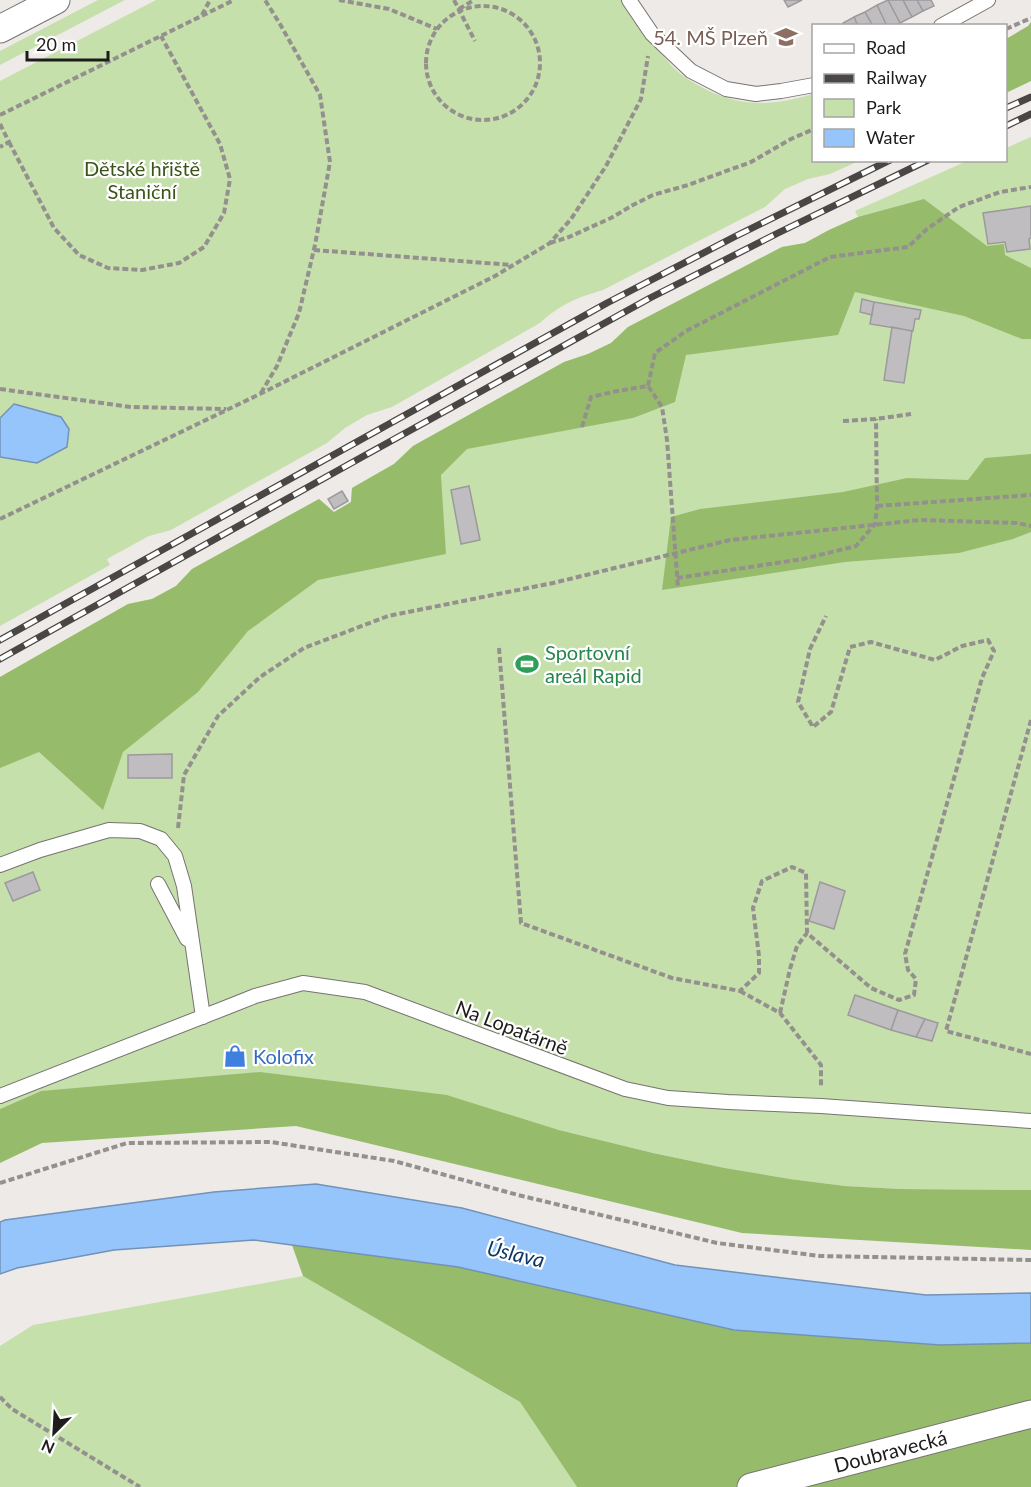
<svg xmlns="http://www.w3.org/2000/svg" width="1031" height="1487" font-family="Lato,sans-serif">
<rect width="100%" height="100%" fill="#eeeae7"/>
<path fill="#c6e0ac" d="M98,0H125L0,65V51Z
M156,0H625C639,22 653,45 671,65C681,76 695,84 709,91C747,108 774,105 813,94L814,160L859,161L830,174L808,179L785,189L765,207L603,290C576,298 561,304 540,323L392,407L367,415L345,428L327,443L171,530L149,536L107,559L110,565L0,626V457L37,463L14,404L0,418V81Z
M1031,137V1190L900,1189L845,1186L790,1179L725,1168L653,1153L559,1130L447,1095L41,1091L0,1109V677L128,604L152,599L176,586L192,569L319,499L334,512L351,502L352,488L394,464L413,446L564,362L588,354L611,343L628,327L782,247L805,243L829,230L858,217L855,211L967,161L1006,160V148Z
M303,1276L520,1402L577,1487H0V1346L33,1325Z"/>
<path fill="#96bc6b" d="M1031,22V81L1006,93V39L1028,26Z
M924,199L987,246L1004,244L1005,255L1031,268V339H1022L964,316L855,292L838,335L686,355L675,402L633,418L467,449L441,475L446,554L318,580L248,631L198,692L123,752L103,810L39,752L0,768V677L128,604L152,599L176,586L192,569L319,499L334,512L351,502L352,488L394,464L413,446L564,362L588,354L611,343L628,327L782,247L805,243L829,230L858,217Z
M1031,454V532L1013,539L959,553L845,562L662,590L671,517L700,509L843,492L907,478L968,480L985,458Z
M260,1072L447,1095L559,1130L653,1153L725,1168L790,1179L845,1186L900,1189L1031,1190V1250L742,1233L296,1126L42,1143L0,1163V1109L41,1091Z
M292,1245L458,1267L734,1330L940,1345L1031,1343V1487H577L520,1402L303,1276Z"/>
<path fill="#96c5fc" stroke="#7292b8" stroke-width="1.5" d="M14,404L61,417L69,429L67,447L37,463L0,457V418Z
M316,1184L462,1208L675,1265L926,1295L1031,1293V1343L940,1345L734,1330L458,1267L254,1240L114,1250L17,1268L0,1274V1222L5,1220L214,1192Z"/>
<path fill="#c0bdc1" stroke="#9c999c" stroke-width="1.5" d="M784,0H802L788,7Z
M888,0L900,23L896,26H887L877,5Z
M888,0H903L912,17L900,23Z
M903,0H917L923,11L912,17Z
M917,0H931L934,6L923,11Z
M877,5L887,26H873L865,12Z
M865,12L873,26H858L854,17Z
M854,17L858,26H844L843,23Z
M1031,206V238L1029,239L1030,249L1007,252L1005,242L988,244L983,213Z
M862,299L874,302L872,315L860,312Z
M874,302L921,310L919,319H915L913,331L870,324Z
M892,327L912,331L904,383L884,380Z
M469,486L480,540L461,544L451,490Z
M342,491L348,501L334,509L328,499Z
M172,754V778H128V755Z
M33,872L40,890L13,901L5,883Z
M820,882L845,891L834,929L809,921Z
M855,995L898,1010L891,1030L848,1015Z
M898,1010L925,1019L916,1037L891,1030Z
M925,1019L938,1023L932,1041L916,1037Z"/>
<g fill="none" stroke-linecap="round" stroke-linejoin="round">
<g stroke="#767370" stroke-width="16">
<path id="lane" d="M629,0L652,34L691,71L726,89L756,94L781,91L814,85
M941,26L988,0
M0,865L40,850L109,830L140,831L161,839L175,856L184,886L203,1017
M158,884L187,939
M0,1096L230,1006L255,996L303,983L365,992L625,1089L668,1098L728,1102L821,1106L1031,1121"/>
</g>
<g stroke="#767370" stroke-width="29">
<g id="street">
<path d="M0,29L56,0"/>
<path id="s1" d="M751,1487L1031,1414"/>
</g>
</g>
<path stroke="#93908e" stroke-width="4" stroke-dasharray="6 3" stroke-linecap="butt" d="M339,0L389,9L437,29
M454,0L475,41
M426 63a57 57 0 1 1 114 0a57 57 0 1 1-114 0Z
M459,9L474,0
M202,15L210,0
M1006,29L1031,18
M0,115L234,0
M0,124L9,142L0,147
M9,142L54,228L79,255L108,268L142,270L179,263L204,247L224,213L230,179L220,144L161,36
M550,243L569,237L611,218L633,205L653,195L688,185L751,162L791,139L814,129
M314,250L512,265
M648,386L655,353L686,331L830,257L908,247L927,229L959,207L1000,192L1031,187
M0,389L131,407L226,409
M261,393L277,366L299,313L315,245L330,162L320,95L280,24L265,0
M843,421L876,419L911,414
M582,427L591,397L617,391L648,386L662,407L667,440L678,588
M877,506L1031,495
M0,519L260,394L495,276L550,243L571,219L606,166L641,99L648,56
M677,578L803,559L856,546L875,524L877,506L876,419
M499,648L521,923L672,978L740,991L759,973V956L753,908L762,881L792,867L806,873L807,933L871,988L899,1000L914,995L916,979L908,970L905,954L982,678L994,651L988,640L962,646L935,660L871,642L850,647L831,712L813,727L798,702L810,649L826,616
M1031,720L946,1031L1031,1054
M178,828L184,775L218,716L260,677L304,648L388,616L553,583L730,540L920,520L1017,523L1031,526
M740,991L780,1013L821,1065V1088
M780,1013L790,969L797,946L807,933
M0,1183L127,1143L271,1142L394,1161L518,1195L717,1243L820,1256L1031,1260
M0,1397L12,1409L140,1487"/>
<use href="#lane" stroke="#fff" stroke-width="14"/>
<use href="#street" stroke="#fff" stroke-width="27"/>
<g stroke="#494645" stroke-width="7">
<path id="rail" d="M1006,108L1031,97
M1006,126L1031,114
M0,640L607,303L736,236L890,160
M0,659L362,457L650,298L778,233L928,160"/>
</g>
<use href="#rail" stroke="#fff" stroke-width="4.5" stroke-dasharray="14" stroke-linecap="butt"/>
</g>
<defs>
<g id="school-bare" transform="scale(1.8)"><path d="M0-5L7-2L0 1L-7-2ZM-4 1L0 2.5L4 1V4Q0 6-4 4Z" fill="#8d6e63" stroke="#fff" stroke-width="2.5" paint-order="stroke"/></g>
<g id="stadium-bare" transform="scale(1.8)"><path d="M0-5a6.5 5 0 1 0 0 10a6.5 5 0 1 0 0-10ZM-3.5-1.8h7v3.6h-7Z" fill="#2e9e5b" stroke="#fff" stroke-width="2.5" paint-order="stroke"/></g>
<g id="shop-bare" transform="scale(1.8)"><path d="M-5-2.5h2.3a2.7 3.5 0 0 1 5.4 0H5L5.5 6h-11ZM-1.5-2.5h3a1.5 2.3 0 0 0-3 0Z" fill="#3f7fe0" stroke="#fff" stroke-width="2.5" paint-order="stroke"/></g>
</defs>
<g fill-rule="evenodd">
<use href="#school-bare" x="786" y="37"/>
<use href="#stadium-bare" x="527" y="664"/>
<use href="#shop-bare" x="235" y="1056"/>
</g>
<g text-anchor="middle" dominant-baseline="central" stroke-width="4.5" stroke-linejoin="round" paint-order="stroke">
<g font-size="20" fill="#785e54" stroke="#fff" text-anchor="end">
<text x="768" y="37">54. MŠ Plzeň</text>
</g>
<g font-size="20" fill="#3c541b" stroke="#fff">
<text x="142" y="168">Dětské hřiště<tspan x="142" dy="23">Staniční</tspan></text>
</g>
<g font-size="20" fill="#27864d" stroke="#fff" text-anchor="start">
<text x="545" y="652">Sportovní<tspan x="545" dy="23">areál Rapid</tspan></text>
</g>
<g font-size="20" fill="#1e1c1b" stroke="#fff">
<text transform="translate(512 1027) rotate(21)">Na Lopatárně</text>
<text stroke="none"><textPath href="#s1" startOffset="144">Doubravecká</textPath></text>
</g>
<g font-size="20" fill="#366cbe" stroke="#fff" text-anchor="start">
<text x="253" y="1056">Kolofix</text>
</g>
<g font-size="21" font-style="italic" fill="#0e3863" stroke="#fff">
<text transform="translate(516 1253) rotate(13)">Úslava</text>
</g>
</g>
<rect x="812" y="24" width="195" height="138" fill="#ffffff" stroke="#a5a4a4" stroke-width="1.5"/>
<rect x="824" y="44" width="30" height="9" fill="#ffffff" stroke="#a5a4a4" stroke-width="1.5"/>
<text x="866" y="54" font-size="18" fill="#1e1c1b">Road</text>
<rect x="824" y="74" width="30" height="9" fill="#494645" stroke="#a5a4a4" stroke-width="1.5"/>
<text x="866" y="84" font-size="18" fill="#1e1c1b">Railway</text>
<rect x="824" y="99" width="30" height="18" fill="#c6e0ac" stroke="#a5a4a4" stroke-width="1.5"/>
<text x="866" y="114" font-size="18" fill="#1e1c1b">Park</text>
<rect x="824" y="129" width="30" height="18" fill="#96c5fc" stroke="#a5a4a4" stroke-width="1.5"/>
<text x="866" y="144" font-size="18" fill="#1e1c1b">Water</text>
<g transform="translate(54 1433) rotate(204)" stroke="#ffffff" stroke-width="4.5" paint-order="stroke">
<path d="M0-4.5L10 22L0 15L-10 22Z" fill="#1e1c1b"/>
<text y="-9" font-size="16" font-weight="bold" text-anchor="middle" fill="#1e1c1b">N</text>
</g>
<path d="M27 51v9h81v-9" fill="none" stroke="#1e1c1b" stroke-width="3"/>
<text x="36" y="51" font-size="18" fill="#1e1c1b" stroke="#ffffff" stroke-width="4.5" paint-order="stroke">20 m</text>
</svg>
